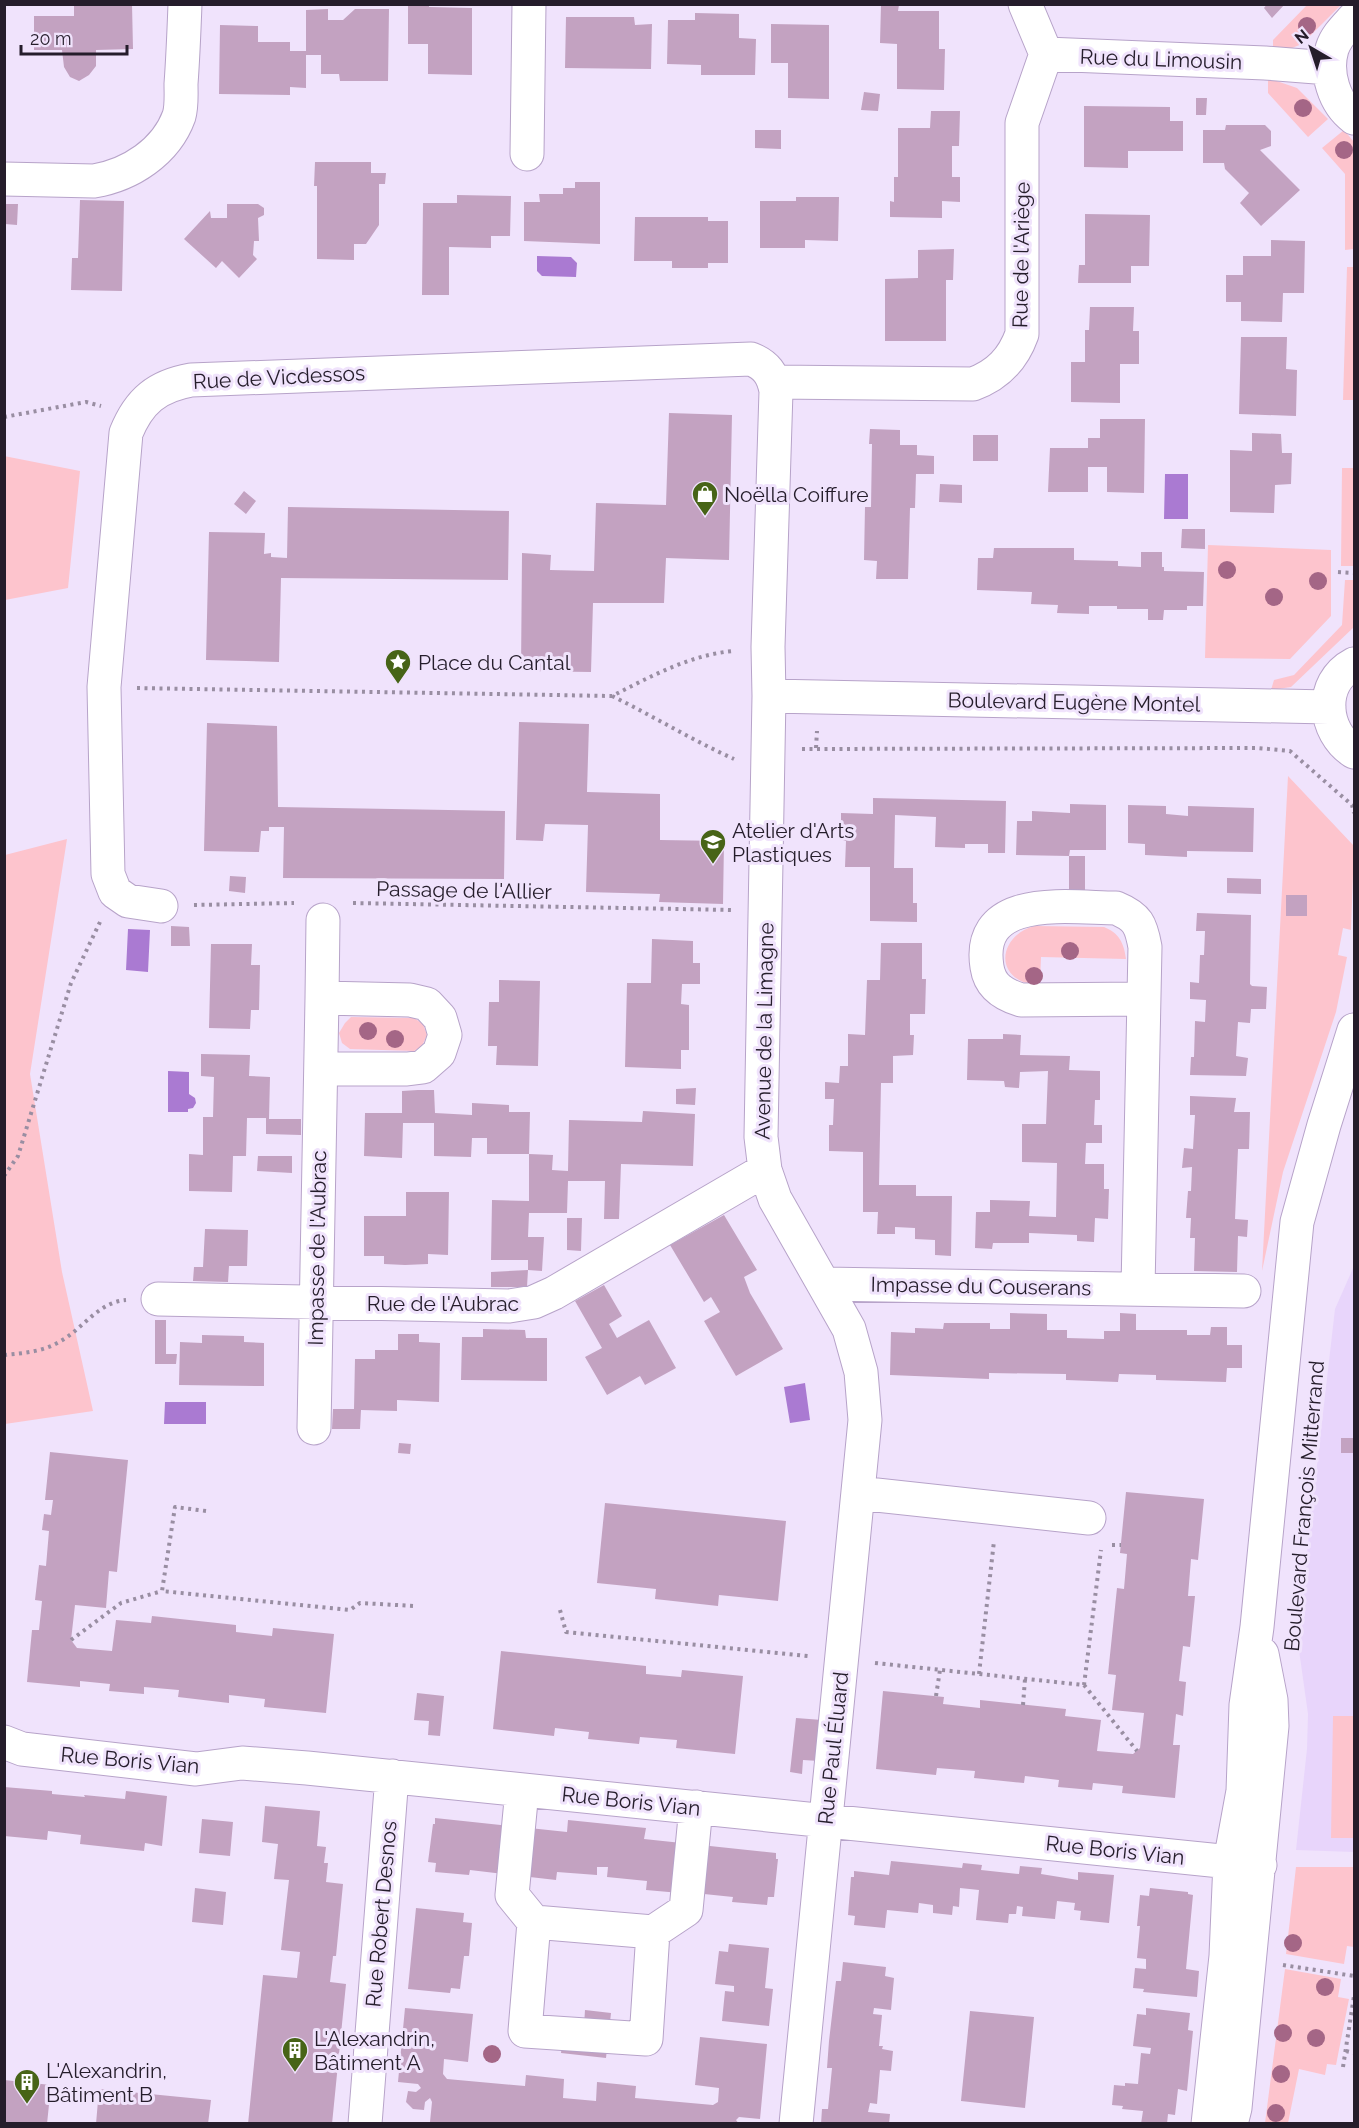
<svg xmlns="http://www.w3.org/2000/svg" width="1359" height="2128" font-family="Raleway,sans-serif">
<rect width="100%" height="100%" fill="#f0e3fc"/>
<path fill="#e8d5fb" d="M1354,1266V1852L1296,1850L1307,1749L1308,1714L1298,1643L1299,1622L1335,1309Z"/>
<path fill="#fdc4cd" d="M1307,5H1341L1302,44L1292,48H1273V40Z
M1268,78L1297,88L1328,119L1308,137L1268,93Z
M1344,130L1354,142V249L1345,250V174L1322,148Z
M1347,267H1354V400H1343Z
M4,456L80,471L68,588L5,600Z
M1342,468H1354V566H1341Z
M1208,545L1331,550V616L1290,659L1205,658Z
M1345,580H1354V627L1291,687L1271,690L1274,680L1294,675L1342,625Z
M1288,776L1354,846L1351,930L1343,928L1338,955L1347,957L1336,1012L1283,1172L1262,1271Z
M67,839L30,1074L62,1272L93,1411L5,1424V855Z
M1035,926L1104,927C1119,933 1124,943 1126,959L1041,957L1040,983C1034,983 1026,984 1021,981C992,966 1007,932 1035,926Z
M351,1017L414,1018L423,1024L427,1035L422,1046L414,1051L350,1049L342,1043L339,1033L345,1023Z
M1333,1716H1354V1838H1331Z
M1296,1867H1354V1947L1347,1946L1344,1964L1286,1954Z
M1285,1969L1341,1979L1338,1997L1349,1999L1336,2065L1327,2064L1325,2075L1299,2069L1288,2123H1265Z"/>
<path fill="#aa7ad2" d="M537,256L571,257L577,263L576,277L542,276L537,271Z
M1165,474H1188V519H1164Z
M128,929L150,930L148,972L126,970Z
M168,1071L189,1072V1094L195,1098L196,1103L193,1108L188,1109V1112H168Z
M805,1383L810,1420L790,1423L784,1387Z
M165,1402H206V1424H164Z"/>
<path fill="#c3a2c1" d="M74,4H132L133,49L96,50V66L89,75L79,81L70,77L64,67L62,50H34V16H74Z
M408,4H429V7L472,8V75L428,74V44H408Z
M1267,4H1285L1272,18L1264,8Z
M881,5H899L898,11H939V49H945L944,90L897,89V44L880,43Z
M328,9V20H343L355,9H389L388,81H340L339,74H321V55H306V88L290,87V95L219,94L220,25L258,26V42H290V51H306V10Z
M695,13L739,14V38L756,39L755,75H701V65L667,64L668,20H695Z
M566,17H634L635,25L652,24L651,69L565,68Z
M771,24L829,25V99L788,98V63H771Z
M864,92L880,94L878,111L861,110Z
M1196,98H1207L1206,115H1196Z
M1084,106L1170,107V121H1183V151H1128V168L1084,167Z
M931,111H960L959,146H952V177H960V202L942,201V218L890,217V201L894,202V177H898V128H930Z
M1226,125H1265L1271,131V146L1260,150L1300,190L1261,226L1240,203L1249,193L1225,169L1224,163H1203V130H1225Z
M755,130H781V149L755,148Z
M315,162H371V173H386L385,184H379V225L366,244H354V260L317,259V186H314Z
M575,182H600V244L524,241V202H540L539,194H563V188H575Z
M457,195L511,196L510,236H491V248L449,247V295H422L423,203H457Z
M796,197H839L838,241L805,240V248H760V201H796Z
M80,200L124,201L122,291L71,290L72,258H78Z
M5,204H18L17,225L5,224Z
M227,204H258L264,208V215L258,218L259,241H254L253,255L257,259L239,278L222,261L216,268L184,239L210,211L211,218H227Z
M1085,214L1150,215L1149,266H1131V283H1078L1079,265H1085Z
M635,217H708V221H728V263H708V268H672V261H634Z
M1271,240L1305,241L1304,293H1283L1282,322L1241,321V302H1226V275H1243V256H1271Z
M954,249L953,280H946V341H885V279L918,278V250Z
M1090,307H1134L1133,331H1139V364H1120V403L1071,402V362H1085V330H1089Z
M1241,337H1287L1286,369L1297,370L1296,416L1239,414Z
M669,413L732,415L729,560L666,558L664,603H593L591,672L521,671L522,553L551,555L550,570L594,571L596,503L666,505Z
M1100,419H1145L1144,493L1107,492V467H1088V492H1048L1050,448H1088V438H1100Z
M870,429L900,430V445H917V455L934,456V474H916L915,508H910L908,579H876L877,561L864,560L865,507H871L872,444H869Z
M1252,433L1281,434L1282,453H1292L1291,484L1275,485L1274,513L1230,512V450L1252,451Z
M973,435H998V461H973Z
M940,484L962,485V503L939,502Z
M244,491L256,501L246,514L234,504Z
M288,507L509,511L508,580L281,578L279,662L206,660L209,532L265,533L264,554L271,553V557L287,558Z
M1182,529H1205V549L1181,548Z
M994,548H1074V560L1118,561V566L1141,567V552H1162V567H1164V571L1204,572L1203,606H1187V610H1164L1163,620H1148V609H1117V606H1089V614L1057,613L1058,605L1031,604L1032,592L977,590L978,558H993Z
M519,722L589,724L587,792L660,794V840L724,841L723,904L659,902L660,894L586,892L588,825L545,824L543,841L516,840Z
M207,723L277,726L278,807L505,811L504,879L283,878L284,827H269V831H261L259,852L204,851Z
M873,798L1006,801L1005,853H988V844H965V848L935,847L936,817L895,815L894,868H913V903H917V922L870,921V867H845L846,841L841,840V813L873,814Z
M1070,804L1106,805V850H1070L1069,856L1016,855L1017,821H1032V811L1070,813Z
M1128,805L1166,806V814L1188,816V806L1254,808L1253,852L1187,851V857L1145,855V844L1128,843Z
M1069,856H1085V890H1069Z
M230,876L246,877L245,893L229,891Z
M1227,878L1261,879V894L1227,893Z
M1286,895H1307V916H1286Z
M1197,913L1251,915L1250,984L1252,986L1267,987L1266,1009H1251L1250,1023L1238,1022L1236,1056L1248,1058L1246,1076L1190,1075L1191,1057H1194L1195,1021L1205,1022L1206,1000L1190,999V982L1199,983L1200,955H1204L1205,931H1196Z
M171,926L189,927L190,946H171Z
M652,939L693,941V963H700V984H682L681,1004L689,1005V1050H681V1069L625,1067L627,983H651Z
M881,943H922V979H926L925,1014H910V1035H914L913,1055L893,1056V1083H881L879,1185H916V1196H952L951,1256L935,1255V1240L915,1239V1228L895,1227V1234H877L878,1212H863V1152L829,1151V1125H833L834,1099H825V1082L839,1083L840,1066H848V1034L865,1035L867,980H880Z
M211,944H252L251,965H260L259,1010H251L250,1029L209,1028Z
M499,980L540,981L538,1066L496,1065L497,1046H488L489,1002H499Z
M1003,1034L1021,1035L1020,1055L1070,1056L1069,1070L1100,1071V1100H1095L1094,1125H1102V1143H1086L1085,1164H1104V1189H1109L1108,1219L1095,1218L1094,1242L1077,1241V1235L1029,1233V1243H993L992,1249L975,1248L976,1212H990V1200L1030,1201L1029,1216L1056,1217L1057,1163L1022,1162V1124H1046L1048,1071L1020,1072L1019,1088L1005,1087L1004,1081L967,1080L968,1039H1003Z
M201,1054L250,1055L249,1076L270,1077L269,1119H301V1135L266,1134V1118H247L246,1156H233L232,1192L189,1191V1154L203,1155V1117H213L214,1077L201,1076Z
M696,1088L695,1105L676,1104V1089Z
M418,1090H434L435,1113L472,1115V1103L509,1105V1112H530L529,1154H487V1138H472L471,1157L434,1156V1123H403L402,1158L364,1156L365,1113H402V1091Z
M1190,1096L1236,1098L1234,1112H1250L1249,1149H1238L1235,1219L1248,1220L1247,1237L1238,1236L1237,1272L1194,1271L1195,1238H1190L1191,1218H1186L1188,1191H1191L1192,1167L1182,1168L1184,1148L1193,1149L1195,1115H1190Z
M643,1111L695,1114L693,1166L621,1164L619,1219H604L605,1181H568L567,1213H529L528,1237H544L542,1271L528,1270V1260H491L492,1200L529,1201V1154L553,1155L552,1170L568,1171L569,1120L642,1122Z
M258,1156H292V1173L257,1171Z
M406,1192H449L448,1255L428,1254V1264L405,1265L384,1264V1256H364V1216H406Z
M724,1215L757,1270L744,1277L750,1293L783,1349L736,1376L704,1321L720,1312L711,1297L704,1302L670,1245Z
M567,1218H582L581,1251L567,1250Z
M205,1229L248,1230L247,1266H229L228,1282L193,1281L194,1267H203Z
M528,1270L527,1287H491V1272Z
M604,1285L622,1316L609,1324L617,1338L649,1320L676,1368L645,1385L640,1376L607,1395L585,1357L602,1348L575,1301Z
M1010,1313L1047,1314V1330H1067V1338L1104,1339V1331H1120V1313L1136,1314V1330H1187V1335H1210L1211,1327H1227V1345H1242V1368H1227L1226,1382L1156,1380V1375L1119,1374L1118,1382L1066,1380V1374L989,1373V1379L890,1375L891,1332L915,1333V1328L943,1329L944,1323H990V1329H1010Z
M155,1320H166V1354H177L176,1364H155Z
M483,1329L525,1330L526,1338H547V1381L461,1380L462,1337H483Z
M398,1334H419V1342L440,1343L439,1402L397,1400V1411L361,1410L360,1429H332L333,1409H354L355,1359H375V1350H398Z
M202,1335L244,1336V1342L264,1343V1386L179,1385L180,1342L202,1343Z
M1341,1438H1354V1453H1341Z
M399,1443L411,1444L410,1454L398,1453Z
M50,1452L128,1460L117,1572L109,1571L106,1608L75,1605L71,1640L77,1648L112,1651L116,1620L151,1623L152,1616L236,1625V1632L272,1636L273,1628L334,1634L326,1713L264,1707L265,1699L229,1695V1703L178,1697L179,1690L144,1687V1694L109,1691L110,1684L80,1681V1687L27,1682L32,1630H39L42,1601L35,1600L39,1565L46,1566L49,1531L42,1530L44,1514L51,1515L53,1500H45Z
M1126,1492L1204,1499L1198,1560L1191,1559L1188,1596H1195L1190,1647L1183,1646L1179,1681L1186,1682L1183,1716L1176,1714L1173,1745H1180L1175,1798L1122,1793L1123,1786L1093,1783L1092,1790L1058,1787L1059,1780L1025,1776L1024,1783L974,1778L975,1771L937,1768L936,1775L876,1769L883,1691L944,1697L943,1704L980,1708V1700L1066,1709L1065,1716L1101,1720L1097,1751L1133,1754L1140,1748L1144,1713L1112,1710L1116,1675L1108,1674L1117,1588L1124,1589L1127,1554L1120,1553Z
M605,1503L786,1521L778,1601L719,1595L718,1606L655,1599L656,1589L597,1583Z
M501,1651L646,1666V1674L681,1677L682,1670L743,1676L735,1754L676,1748L677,1740L640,1737L639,1744L588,1739L589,1732L555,1728L554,1736L493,1729Z
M417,1693L444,1696L440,1736L428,1735L429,1721L414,1720Z
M796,1718L822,1720L819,1761L803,1760L802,1774L790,1772Z
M4,1787L52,1791V1794L85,1797L84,1795L125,1799L126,1791L167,1796L162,1846L145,1843L144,1851L80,1844L81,1835L48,1831L47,1840L4,1836Z
M265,1806L320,1811L317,1846L326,1847L324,1863H328L326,1882L343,1884L336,1956H333L330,1982L346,1984L332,2124H248L263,1975L297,1978L300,1952L281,1950L289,1880L274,1879L278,1844L262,1842Z
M435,1818L567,1832L568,1820L646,1828L644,1839L776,1853V1859H778L774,1897H768L767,1905L732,1902L733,1897L704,1894L705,1885L699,1884L680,1893L646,1890L647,1881L607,1877L608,1867H597V1875L557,1872L556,1880L470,1870L469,1875L435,1872L436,1863L428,1862L433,1824H435Z
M202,1819L233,1822L230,1856L199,1853Z
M891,1861L962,1868L963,1863L982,1865L981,1870L1019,1874L1020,1866L1042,1868L1041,1874L1078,1880V1872L1114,1875L1109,1923L1080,1920L1081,1911L1074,1910L1075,1903L1057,1901L1055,1919L1022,1916L1023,1907L1017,1906L1016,1914H1009L1008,1923L976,1920L979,1890L960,1888L959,1907L953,1906L952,1915L933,1913V1905L919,1903L918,1913L887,1910L885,1928L854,1925L855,1916L848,1915L851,1877H854V1871L889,1875Z
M195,1888L226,1892L223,1925L192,1922Z
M1150,1888L1188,1892V1894L1193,1895L1186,1969L1199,1971L1197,1997L1143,1992L1144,1989L1133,1988L1135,1968L1146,1969V1959L1137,1958L1140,1926H1137L1140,1895L1149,1896Z
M416,1908L464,1913L463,1922L472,1923L469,1956H464L460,1989L451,1988L450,1993L408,1989Z
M729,1944L769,1948L765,1988L773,1989L769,2026L722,2021L725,1991L734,1992V1986L715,1984L719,1951L728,1952Z
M843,1962L886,1967L885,1976L894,1978L891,2010L874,2008L873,2014L882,2015L879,2046H883L882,2049L893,2051L891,2071L880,2070L877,2104L870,2103L868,2112L890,2114L889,2124H821L822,2109H828L832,2068H827L829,2041L836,1981H841Z
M405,2008L473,2014L468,2062L444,2059L443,2074L447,2079L525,2086L526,2075L564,2079L563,2098L596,2101L597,2082L636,2086L635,2098L713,2105L718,2102L719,2088L695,2085L700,2037L767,2044L760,2119L739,2117L736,2120L739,2124H446L430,2122L432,2102L430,2098L425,2102L424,2110L413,2109L406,2102L408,2091L416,2092L421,2088L418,2084L398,2082Z
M1146,2008L1190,2013L1188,2030L1193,2031L1187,2091L1178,2089L1175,2115L1168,2114L1167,2124H1141L1143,2111L1122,2109L1123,2106L1112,2105L1114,2085L1125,2086V2083L1138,2084L1141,2053L1150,2054L1151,2048L1133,2046L1137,2014L1146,2015Z
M585,2010L611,2013L606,2058L561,2053L564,2024L584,2026Z
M970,2011L1034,2017L1025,2108L961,2101Z
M4,2080L51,2085L47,2124H4Z
M99,2089L211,2100L208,2124H96Z"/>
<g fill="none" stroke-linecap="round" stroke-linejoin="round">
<g stroke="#b7a3c9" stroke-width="35">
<path id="minor" d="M1025,4L1046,54L1265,63L1329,68
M1354,18C1346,27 1336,36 1332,49C1325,73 1334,103 1354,118
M527,154L529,4
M4,179L94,181C130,175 166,152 179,116C182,106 181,94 181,84C183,57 184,31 185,4
M775,382L973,384C998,375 1013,359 1022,334V123L1046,54
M1354,664C1318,683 1323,732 1354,752
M769,696L1329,707
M161,906L128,901L115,892L108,874L104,687L126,433C139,401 157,386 191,380L751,359C766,365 773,374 776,391L768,647L769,696L761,1137L765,1170L775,1199L849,1329L861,1372L865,1420L796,2124
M322,998L323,920
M824,1284L1244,1291
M1138,1289L1145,947C1141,925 1138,917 1116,908C1071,908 975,892 987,967C990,987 1004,995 1021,1000L1143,999
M158,1299L509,1306L534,1302L554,1293L765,1170
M314,1428L322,998L410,1000L427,1004L440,1018L445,1035L439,1053L423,1067L407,1069H321
M858,1493L1089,1518
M4,1742L22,1749L196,1769L242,1763L307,1768L1260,1865
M522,1790L512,1895L534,1922L525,2031L646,2039L653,1932L686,1910L696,1807
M534,1922L653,1932
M365,2124L392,1776
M1208,2124L1226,1956L1230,1862L1243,1791L1246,1705L1257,1627L1297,1222L1324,1125L1354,1030
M1231,2124L1235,2108L1272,1726L1271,1700L1262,1654"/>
</g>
<path stroke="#998ea2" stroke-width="4" stroke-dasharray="3 4.5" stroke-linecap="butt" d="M4,417L86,402L101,406
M1338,572L1354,573
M137,688L612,696C650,677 689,655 733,651
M612,696C653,716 692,740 734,759
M816,748L817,731
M802,749L1258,748L1290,751L1352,805L1354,813
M353,903L732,910
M194,905L294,903
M4,1176L18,1156L71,983L100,922
M4,1355C24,1353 42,1352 59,1342C82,1330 98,1302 126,1300
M206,1511L175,1507L162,1591L350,1610L360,1603L414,1606
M1112,1545H1121
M560,1610L566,1632L808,1656
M71,1640L121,1603L162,1591
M875,1663L1084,1685L1101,1550
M979,1674L994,1541
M1084,1685L1137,1751
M936,1696L940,1670
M1023,1705L1025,1679
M1283,1965L1354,1976
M1346,2051L1354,2053
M1343,2067L1354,1996"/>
<use href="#minor" stroke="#fff" stroke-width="33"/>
</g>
<g fill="#a46686">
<circle cx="1307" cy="26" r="9"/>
<circle cx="1303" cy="108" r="9"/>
<circle cx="1344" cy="150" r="9"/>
<circle cx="1227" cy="570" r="9"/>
<circle cx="1318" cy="581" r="9"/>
<circle cx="1274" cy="597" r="9"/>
<circle cx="1070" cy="951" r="9"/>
<circle cx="1034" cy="976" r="9"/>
<circle cx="368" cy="1031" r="9"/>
<circle cx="395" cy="1039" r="9"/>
<circle cx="1293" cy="1943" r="9"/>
<circle cx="1325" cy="1987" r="9"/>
<circle cx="1283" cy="2033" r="9"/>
<circle cx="1316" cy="2038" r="9"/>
<circle cx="492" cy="2054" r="9"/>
<circle cx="1281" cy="2074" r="9"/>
<circle cx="1276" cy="2113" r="9"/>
</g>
<defs>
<g id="shop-pin" transform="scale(1.35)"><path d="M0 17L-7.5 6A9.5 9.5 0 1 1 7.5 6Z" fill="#476417" stroke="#f0e3fc"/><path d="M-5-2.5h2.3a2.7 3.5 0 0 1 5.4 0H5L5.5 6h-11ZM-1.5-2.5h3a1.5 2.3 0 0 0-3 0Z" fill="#fff"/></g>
<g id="sight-pin" transform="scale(1.35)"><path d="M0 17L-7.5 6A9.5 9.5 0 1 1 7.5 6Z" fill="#476417" stroke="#f0e3fc"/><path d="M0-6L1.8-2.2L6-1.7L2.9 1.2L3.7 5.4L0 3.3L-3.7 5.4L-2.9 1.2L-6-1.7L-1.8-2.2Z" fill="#fff"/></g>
<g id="school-pin" transform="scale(1.35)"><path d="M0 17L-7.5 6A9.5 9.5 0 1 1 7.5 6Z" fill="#476417" stroke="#f0e3fc"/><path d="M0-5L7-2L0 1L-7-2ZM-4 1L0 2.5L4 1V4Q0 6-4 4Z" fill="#fff"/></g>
<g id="building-pin" transform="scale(1.35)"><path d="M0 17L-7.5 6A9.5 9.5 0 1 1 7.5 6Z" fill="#476417" stroke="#f0e3fc"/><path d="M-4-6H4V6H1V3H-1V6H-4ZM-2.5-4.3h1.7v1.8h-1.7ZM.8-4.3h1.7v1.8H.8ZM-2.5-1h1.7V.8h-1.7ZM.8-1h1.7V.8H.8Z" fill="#fff"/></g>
</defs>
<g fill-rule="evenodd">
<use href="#shop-pin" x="705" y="494"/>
<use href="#sight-pin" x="398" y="662"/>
<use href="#school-pin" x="713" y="842"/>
<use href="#building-pin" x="295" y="2050"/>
<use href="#building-pin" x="27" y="2082"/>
</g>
<g text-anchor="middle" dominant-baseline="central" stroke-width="6" stroke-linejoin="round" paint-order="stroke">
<g font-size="21" fill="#251d2b" stroke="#f0e3fc">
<text transform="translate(1161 59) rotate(2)">Rue du Limousin</text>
<text transform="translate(1021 255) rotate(-89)">Rue de l'Ariège</text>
<text transform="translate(279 377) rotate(-3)">Rue de Vicdessos</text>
<text transform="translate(1074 702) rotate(1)">Boulevard Eugène Montel</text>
<text transform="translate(464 890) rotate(1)">Passage de l'Allier</text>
<text transform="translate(764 1031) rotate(-89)">Avenue de la Limagne</text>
<text transform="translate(317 1248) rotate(-89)">Impasse de l'Aubrac</text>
<text transform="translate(981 1286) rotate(1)">Impasse du Couserans</text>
<text x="443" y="1303">Rue de l'Aubrac</text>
<text transform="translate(1304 1506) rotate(-85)">Boulevard François Mitterrand</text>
<text transform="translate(833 1748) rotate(-84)">Rue Paul Éluard</text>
<text transform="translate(130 1760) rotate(5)">Rue Boris Vian</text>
<text transform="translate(631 1801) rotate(6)">Rue Boris Vian</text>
<text transform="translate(1115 1850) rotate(6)">Rue Boris Vian</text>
<text transform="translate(381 1914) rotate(-85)">Rue Robert Desnos</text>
</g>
<g font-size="21" fill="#251d2b" stroke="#f0e3fc" text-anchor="start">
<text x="724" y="494">Noëlla Coiffure</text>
<text x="418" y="662">Place du Cantal</text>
<text x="732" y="830">Atelier d'Arts<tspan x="732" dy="24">Plastiques</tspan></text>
<text x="314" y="2038">L'Alexandrin,<tspan x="314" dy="24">Bâtiment A</tspan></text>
<text x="46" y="2070">L'Alexandrin,<tspan x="46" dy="24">Bâtiment B</tspan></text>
</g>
</g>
<rect width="1359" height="2128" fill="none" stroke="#251d2b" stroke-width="12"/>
<g transform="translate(1311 48) rotate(321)" stroke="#f0e3fc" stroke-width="4.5" paint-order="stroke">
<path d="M0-4.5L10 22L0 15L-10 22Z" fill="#251d2b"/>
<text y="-9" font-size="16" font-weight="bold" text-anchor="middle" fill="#251d2b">N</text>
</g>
<path d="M21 45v9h106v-9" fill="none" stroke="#251d2b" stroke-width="3"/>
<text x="30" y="45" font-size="18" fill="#251d2b" stroke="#f0e3fc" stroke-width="4.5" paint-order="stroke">20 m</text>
</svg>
